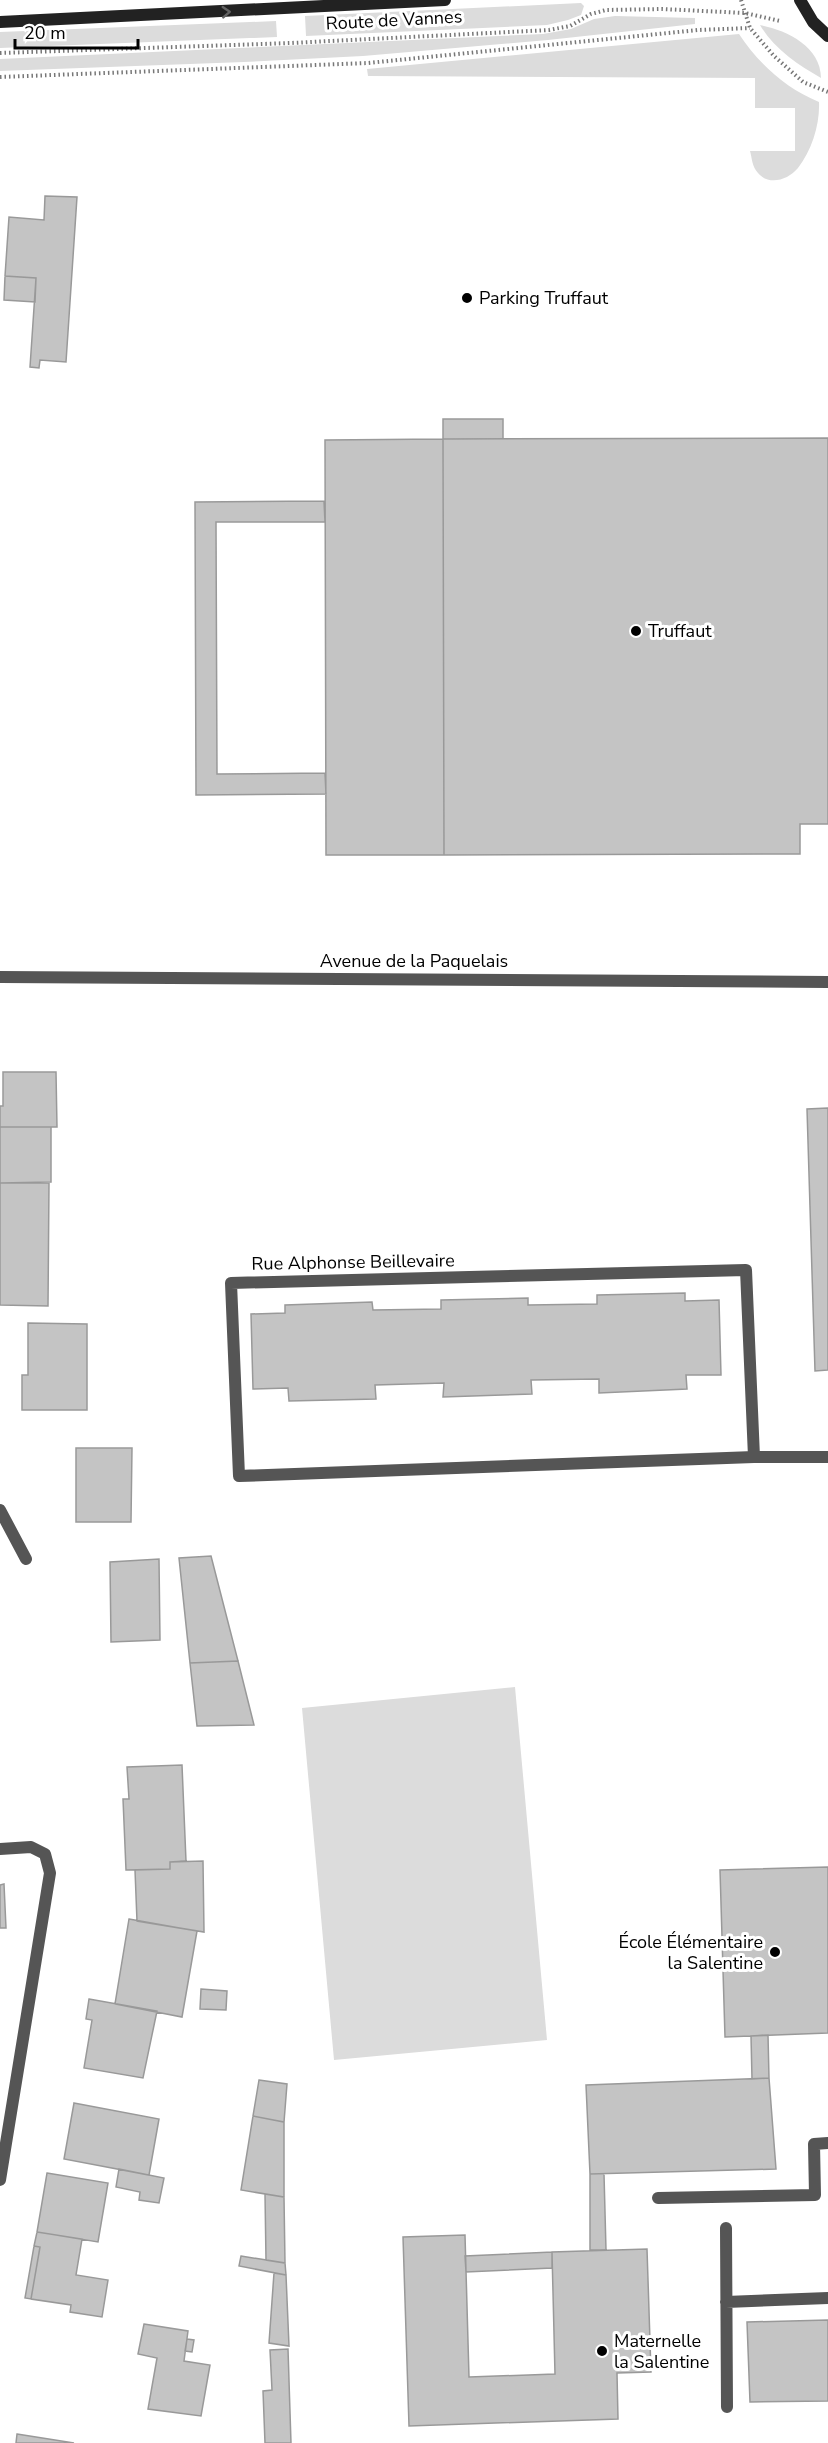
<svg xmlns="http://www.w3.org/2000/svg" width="828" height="2443" font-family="'Nunito Sans',sans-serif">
<rect width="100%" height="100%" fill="#fff"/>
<path fill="#dcdcdc" d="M581,3L584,6L581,15L568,20L547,25L306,36L305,16Z
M615,16L695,18V24L548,40L363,56L244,62L0,71V59L543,34L571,29L594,19Z
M276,21L277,37L0,48V32Z
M760,25C786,30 821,46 821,78C798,65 773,48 760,25Z
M739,34C759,64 785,88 819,102C820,124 812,150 798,168C788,180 769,186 758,173C752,167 752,158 750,151H795V108H755V78L368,76L367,69Z
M515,1687L547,2040L334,2060L302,1708Z"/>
<path fill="#c4c4c4" stroke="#999" stroke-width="1.5" d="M45,196L77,197L66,362L40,360L39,368L30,367L36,278L5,276L9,217L44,220Z
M5,276L36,278L35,302L4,300Z
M443,419H503V439H443Z
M828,438V824H800V854L444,855L443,439Z
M443,439L444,855H326L325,440Z
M324,501L325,522H216L217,774L325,773L326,794L196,795L195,502Z
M3,1072H56L57,1127H0V1106H3Z
M828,1108V1370L815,1371L807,1109Z
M0,1127H51V1182L0,1183Z
M0,1183H49L48,1306L0,1305Z
M685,1293V1301L719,1300L721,1375H686L687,1389L599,1393V1379L531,1380L532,1394L443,1397L444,1383L375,1385L376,1399L289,1401L288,1388L253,1389L251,1314L285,1313V1305L372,1302L373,1310L441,1309V1300L528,1298V1305L597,1304V1295Z
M28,1323L87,1324V1410H22V1375H28Z
M76,1448H132L131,1522H76Z
M211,1556L238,1661L190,1663L179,1558Z
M159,1559L160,1640L111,1642L110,1562Z
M238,1661L254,1725L197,1726L190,1663Z
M182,1765L186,1861L170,1862V1869L126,1870L123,1799H129L127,1767Z
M203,1861L204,1932L137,1921L135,1870L170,1869V1862Z
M828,1867V2033L725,2037L720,1870Z
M4,1884L6,1928H0V1885Z
M129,1919L197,1931L182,2017L115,2004Z
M201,1989L227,1991L226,2010L200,2009Z
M89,1999L157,2011L143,2078L84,2068L92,2020L86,2019Z
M768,2035L769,2078L752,2079L751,2036Z
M769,2078L776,2169L590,2174L586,2085Z
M259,2080L287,2084L284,2122L253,2116Z
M74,2103L159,2119L149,2175L64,2159Z
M253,2116L284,2122V2197L241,2190Z
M119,2169L164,2178L159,2203L139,2200L140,2192L116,2187Z
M47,2173L108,2183L98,2242L37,2232Z
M590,2174H604L606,2250H590Z
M265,2194L284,2197L285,2263L266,2260Z
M37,2232L82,2239L76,2275L108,2280L102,2317L70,2312L71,2305L31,2299L40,2247L34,2246Z
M465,2235L469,2377L555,2374L552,2252L647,2249L651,2372L617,2373L618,2419L409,2426L403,2237Z
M34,2246L40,2247L31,2299L25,2298Z
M552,2252V2268L466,2272L465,2256Z
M241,2256L285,2263L286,2275L239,2266Z
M274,2273L286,2275L289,2346L269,2343Z
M828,2320V2401L750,2402L747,2322Z
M144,2324L188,2331L184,2361L210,2365L201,2416L148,2409L157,2358L138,2354Z
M187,2339L194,2340L192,2352L185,2351Z
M288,2349L291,2443H265L263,2391L272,2390L270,2350Z
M17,2434L74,2443H16Z"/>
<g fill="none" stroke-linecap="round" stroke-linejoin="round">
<path stroke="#777" stroke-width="4" stroke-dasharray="1.5 3" stroke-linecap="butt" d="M741,0L750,28L774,56L803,82L828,92
M0,53L291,43L549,30L570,26L591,14L606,10L662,9L745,13L780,21
M0,77L368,63L698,30L750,28"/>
<path stroke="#555" stroke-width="12" d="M754,1457L746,1270L231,1283L239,1476L754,1457H828
M658,2198L815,2195L814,2144L828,2143
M726,2228L727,2407
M726,2302L828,2298"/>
<path stroke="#555" stroke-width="12" d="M0,977L828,982
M0,1510L26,1559
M0,1849L31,1847L45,1854L50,1873L0,2180"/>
<path stroke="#222" stroke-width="12" d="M800,0L813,22L828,36
M0,22L445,0"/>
</g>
<defs><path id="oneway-chevron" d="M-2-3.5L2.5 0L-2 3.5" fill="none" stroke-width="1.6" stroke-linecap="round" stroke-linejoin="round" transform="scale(1.5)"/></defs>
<use stroke="#646464" href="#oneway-chevron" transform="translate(226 12) rotate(-3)"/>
<g fill="#000" stroke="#fff" stroke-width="2">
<circle cx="467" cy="298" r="6"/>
<circle cx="636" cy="631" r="6"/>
<circle cx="775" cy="1952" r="6"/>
<circle cx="602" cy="2351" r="6"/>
</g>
<g text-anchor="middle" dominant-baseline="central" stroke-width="6" stroke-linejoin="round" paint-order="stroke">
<g font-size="18" fill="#000" stroke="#fff">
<text transform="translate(394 20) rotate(-3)">Route de Vannes</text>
<text x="414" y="961">Avenue de la Paquelais</text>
<text transform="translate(353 1262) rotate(-1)">Rue Alphonse Beillevaire</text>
</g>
<g font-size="18" fill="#000" stroke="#fff" text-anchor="start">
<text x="479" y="298">Parking Truffaut</text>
<text x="648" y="631">Truffaut</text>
<text x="763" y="1942" text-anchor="end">École Élémentaire<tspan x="763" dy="21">la Salentine</tspan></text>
<text x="614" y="2341">Maternelle<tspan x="614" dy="21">la Salentine</tspan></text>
</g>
</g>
<path d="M15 39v9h123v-9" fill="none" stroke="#000000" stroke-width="3"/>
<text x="24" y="39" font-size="18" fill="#000000" stroke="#ffffff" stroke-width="4.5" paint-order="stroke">20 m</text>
</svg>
